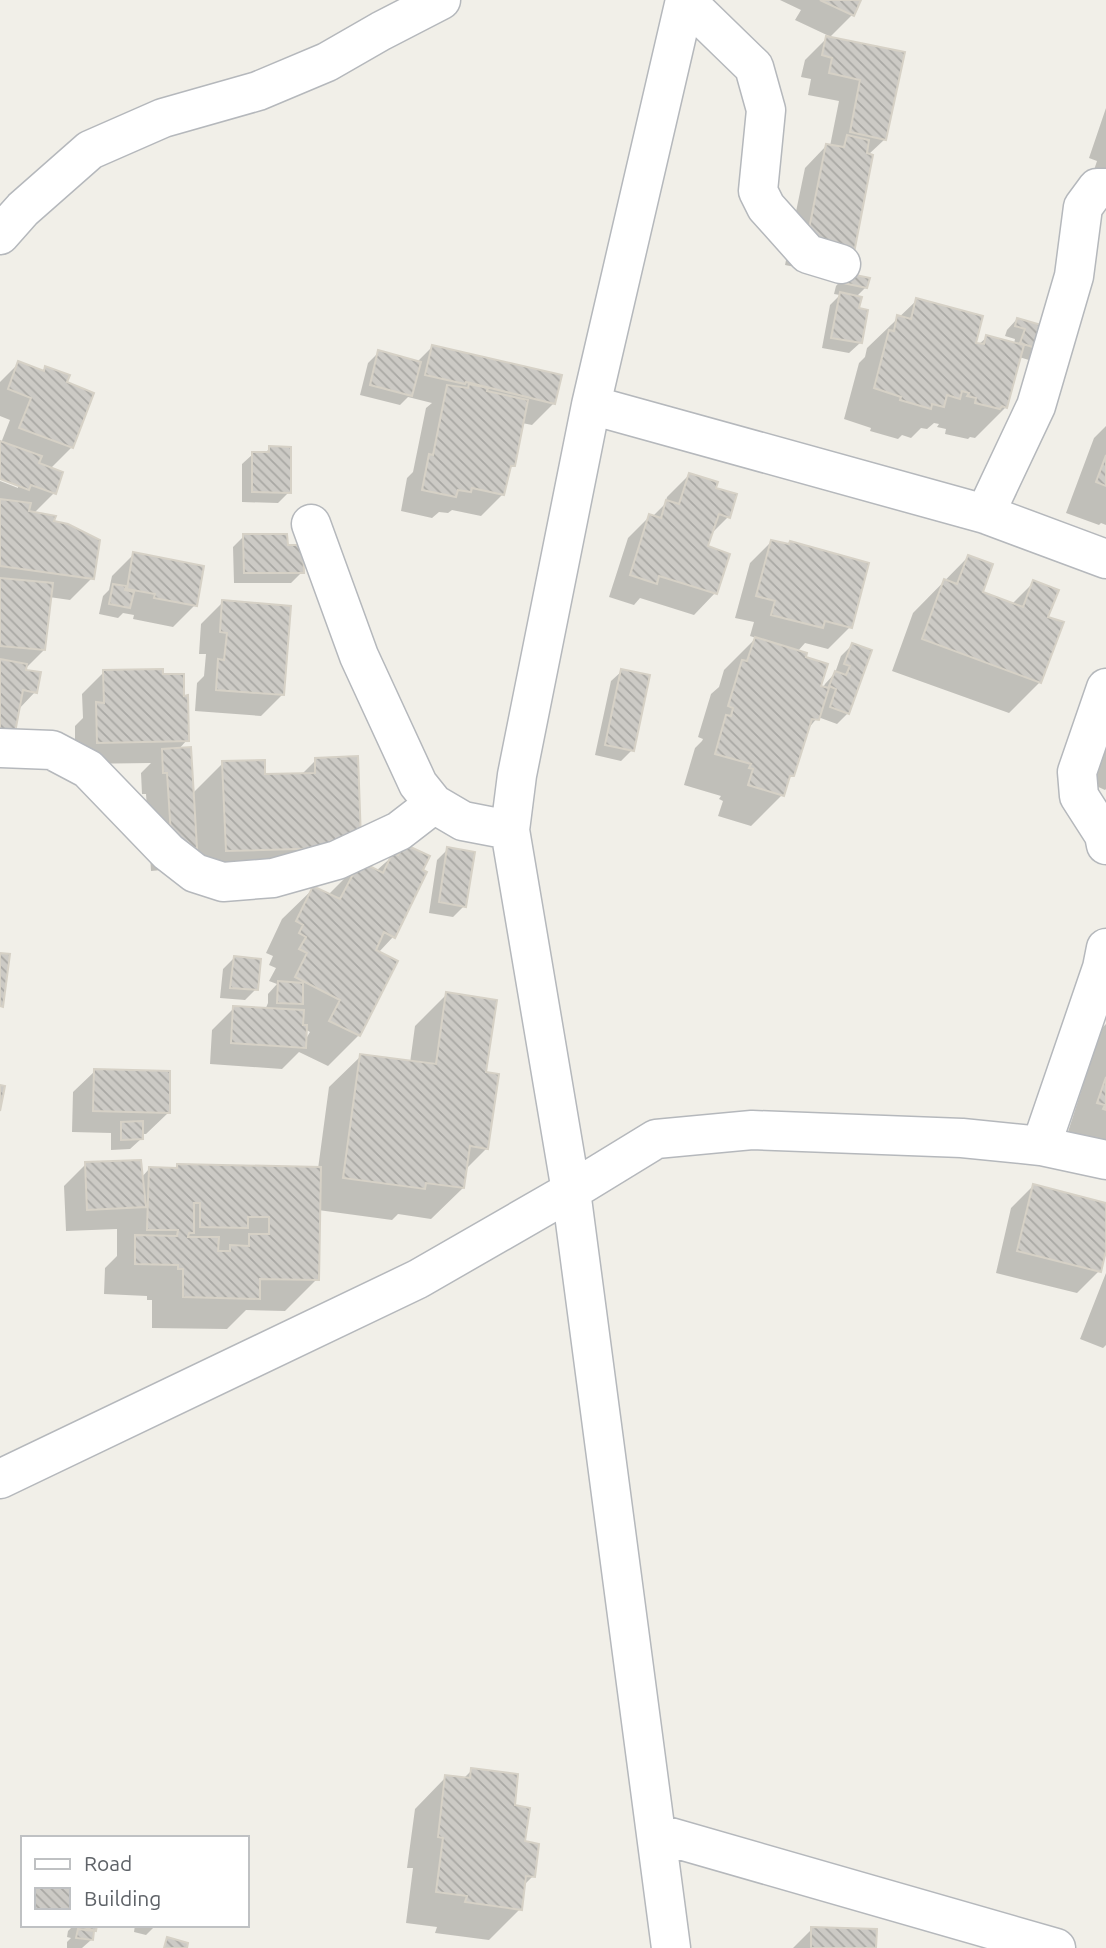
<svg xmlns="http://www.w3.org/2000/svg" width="1106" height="1948" font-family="Ubuntu,sans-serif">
<defs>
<pattern id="building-back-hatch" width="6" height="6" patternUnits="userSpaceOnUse" patternTransform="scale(1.75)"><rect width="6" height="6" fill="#cccac5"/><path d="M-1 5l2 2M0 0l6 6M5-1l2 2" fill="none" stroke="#a9a8a4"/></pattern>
</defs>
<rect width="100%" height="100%" fill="#f1efe8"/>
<path fill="#0003" fill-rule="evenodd" d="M780,0H860L852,15L829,38L903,54L885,139L868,155L831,274L785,265L805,168L826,146H830L839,101L808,95L811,79L801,77L805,60L829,36L795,20L801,10Z
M1106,108V185L1091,179L1097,161L1089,158Z
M846,275L866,287L856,297L860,343L849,353L822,348L830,305L840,295L834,294L836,286Z
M917,300L974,344L978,345L987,337L1014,344L1015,339L1005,336L1007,330L1017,319L1046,328L1040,349L1029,360L1019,357L1006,407L975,438L970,437L968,439L945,434L946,429L937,427L939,424L934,423L927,429L921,428L911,438L902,435L898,439L870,431L871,428L844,419L859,363L865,357L867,348Z
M432,347L554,403L532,425L522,423L513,465L508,470L503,494L481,516L452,510L448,513L439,512L432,518L401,511L407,478L413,472L426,408L432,403L408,397L400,405L360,395L368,363L379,352L417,362Z
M19,363L42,372L46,368L64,383L72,447L50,469L54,493L33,514L52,522L92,578L70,600L49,597L44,650L23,671L35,692L17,711L0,749V481L18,488V484L0,477V442L1,443L10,420L0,416V382Z
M1106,426V525L1101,523L1099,525L1066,513L1094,438Z
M270,448L289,492L278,503L242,502V464L253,454H264Z
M689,475L714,489L728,517L710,535L706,547L715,593L694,615L640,598L634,605L609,597L628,538L650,516L652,517L665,504L667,497Z
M244,536L286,547L302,572L291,583H234L233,547Z
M771,542L850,627L828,649L805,643L797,652L803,658L819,687L823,688L825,684L835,673L841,656L852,645L848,713L837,724L818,717L807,730L792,775L787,781L782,795L751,826L718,816L723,801L719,799L721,796L684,785L695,748L702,741L703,739L698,737L711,694L719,687L724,670L756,638L750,636L754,622L735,618L750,563Z
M134,554L195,605L173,627L133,619L134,615L123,613L118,618L99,614L103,596L109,590L112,576Z
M968,557L981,593L1012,604L1034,582L1046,618L1040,682L1009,713L892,671L913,613Z
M223,602L283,694L261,716L195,711L197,683L204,676L206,654H199L201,624Z
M622,671L632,750L621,761L595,755L611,681Z
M104,672L187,740L178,750L192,794L223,763L264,776L301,775L316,760L360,840L328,871L173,869L151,871L146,794H142L141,773L151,763L75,764V726L83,718L82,694Z
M1106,711V789L1105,790L1070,774Z
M404,846L393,937L378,953L359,1035L328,1066L299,1052L282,1069L210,1064L212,1030L234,1008L265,1010L268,1003V994L277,984L269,981L276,968L269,965L273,956L266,953L282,919L314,888L328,895L360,863L376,871ZM305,1029L310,1032L304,1042Z
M448,849L464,906L453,917L429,913L437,860Z
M234,958L256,989L245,1000L220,998L223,969Z
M447,994L484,1074L487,1148L465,1170L463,1188L431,1219L398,1214L392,1220L318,1210L317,1279L285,1311L246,1310L227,1329L152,1328V1300H147V1296L104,1294L105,1268L117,1256V1229L66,1231L64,1186L86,1164L141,1178L149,1169H174L178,1166L318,1169L329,1087L361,1056L410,1063L415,1026Z
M1106,1024V1150L1067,1135L1101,1029Z
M95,1071L168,1113L146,1134H141V1139L130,1149L111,1150V1133L72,1132L73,1092Z
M1033,1186L1106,1204V1242L1099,1271L1077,1293L996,1273L1011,1208Z
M1106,1273V1345L1103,1348L1080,1339Z
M472,1770L513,1807L533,1876L523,1886L520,1909L489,1940L435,1933L437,1927L406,1923L413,1868H407L415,1809L446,1777L463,1779Z
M74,1925H96L91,1940L82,1948H67V1942L71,1938L67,1937L68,1931Z
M135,1925H156L146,1935L134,1932Z
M812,1929L875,1948H793Z"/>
<path fill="url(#building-back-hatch)" stroke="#d6d1c6" stroke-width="2" fill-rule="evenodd" d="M820,0H861L854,16Z
M826,36L905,52L886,140L850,132L860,80L829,73L832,58L822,55Z
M847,135L869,140L867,153L873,155L854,253L806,244L826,144L844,147Z
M846,273L870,278L867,288L843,283Z
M840,292L862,297L859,308L868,310L862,343L831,338Z
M916,298L983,316L976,343L984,344L986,335L1024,345L1007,408L1002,406L1000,409L975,403L976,398L967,396L969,393L962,391L960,399L947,395L944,407L932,404L931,409L900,400L901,397L874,388L889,330L894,331L897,315L911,319Z
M1017,318L1048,327L1042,350L1020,343L1025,329L1015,326Z
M432,345L562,375L555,404L466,382L465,384L425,375Z
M378,350L421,362L412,396L370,385Z
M18,361L44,371L45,366L70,375L67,382L94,393L73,448L19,428L31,398L8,389Z
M469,384L488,388L487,391L528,400L515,466H511L504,495L472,488L471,492L458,490L456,497L422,490L429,454L433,455L447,385L468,388Z
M0,441L42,456L39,463L63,472L56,494L31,485L29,490L0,479Z
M269,446L291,447V493L252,492V452H269Z
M1106,455V486L1096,482Z
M689,473L718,482L716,488L737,494L730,518L719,514L708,546L730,554L717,594L659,576L657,584L630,575L649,514L661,518L666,500L679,504Z
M0,499L31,503L29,511L56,516L54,521L68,524L100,540L94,579L0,566Z
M243,534H287L288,545H303L304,573H244Z
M771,540L789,544L790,541L869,563L852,628L825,621L823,628L771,615L775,601L756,596Z
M133,552L204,566L197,606L154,598L155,594L127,589Z
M968,555L993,564L983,592L1023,607L1033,580L1059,590L1048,617L1064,622L1041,683L922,639L944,579L957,584Z
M0,578L53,583L45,650L0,646Z
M113,584L126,586L125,590L134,592L130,608L109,604Z
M222,600L291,606L284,695L216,690L218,659L224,660L227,633L220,632Z
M755,637L807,653L806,657L828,664L821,686L829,688L819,720L812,719L794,776H790L784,796L748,785L753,769L749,768L751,764L715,754L726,715L731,716L733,708L728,706L742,660L747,661Z
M852,643L872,650L849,714L830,707L836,689L829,686L835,671L846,675L850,666L844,664Z
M0,659L27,664L26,670L41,672L37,693L23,690L14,738L0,735Z
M163,669V674H184V696L188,695L189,741L97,743L96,702L104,703L103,670Z
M621,669L650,675L634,751L605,745Z
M191,747L197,848L172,850L167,773H163L162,749Z
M358,756L361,840L330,841V848L226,851L222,761L265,760V774L315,773V758Z
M404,844L430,856L423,870L427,872L395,938L384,932L376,950L398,961L360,1036L329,1021L340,1000L295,977L307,953L299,949L306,937L299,933L303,925L296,921L313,886L340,899L360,861L383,873L393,852L398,855Z
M447,847L475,852L466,907L439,902Z
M0,953L10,954L3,1007L0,1006Z
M234,956L261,959L258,990L230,988Z
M278,981L303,983V1004L277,1003Z
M446,992L497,1000L486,1072L499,1074L488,1149L470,1146L464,1188L426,1183L425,1189L343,1178L360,1054L436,1064Z
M233,1006L304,1010L303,1025H307L306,1048L231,1043Z
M94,1069L170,1071V1113L93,1111Z
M1106,1077V1110L1103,1109L1105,1105L1097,1103Z
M0,1085L5,1086L0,1111Z
M143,1121V1139L121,1140V1122Z
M141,1160L146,1207L87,1210L85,1162Z
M177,1164L321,1167L319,1280L260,1279V1299L183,1297V1269H178V1265L135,1264V1235L177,1236L178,1230H147L149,1167L177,1168ZM194,1203H200V1227L248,1228V1217H269V1234H249V1246L230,1245V1251H218L219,1237H188L189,1233H194Z
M1033,1184L1106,1203V1251L1101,1272L1017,1251Z
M471,1768L518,1774L515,1805L530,1808L525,1841L539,1844L535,1877L526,1876L522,1910L465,1902L467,1896L436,1892L443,1838L438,1837L445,1775L470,1778Z
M77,1925H97L96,1931Z
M811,1927L877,1929L876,1948H811Z
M78,1929L94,1931L93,1940L76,1938Z
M167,1937L188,1943L187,1948H164Z"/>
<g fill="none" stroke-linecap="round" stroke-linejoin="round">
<g stroke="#b5b8bc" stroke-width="41">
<path id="minor" d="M685,0L754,67L766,110L758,191L766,207L808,254L841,264
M0,235L23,209L90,150L163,118L258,91L327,62L381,31L441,0
M591,405L985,514L1106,559
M985,514L1036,406L1074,276L1083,207L1097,188H1106
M311,524L359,656L418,784L434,804L463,821L510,830
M1106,688L1077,772L1079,796L1104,835L1106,845
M0,748L52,750L88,769L168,852L195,873L223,882L273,878L337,860L399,831L434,804
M1041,1146L1102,968L1106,948
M0,1479L418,1279L571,1191L656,1139L752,1130L962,1138L1041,1146L1106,1160
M656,1833L1056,1948
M671,1948L571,1191L510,830L517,775L591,405L685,0"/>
</g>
<use href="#minor" stroke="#fff" stroke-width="38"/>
</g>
<rect x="21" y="1836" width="228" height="91" fill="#ffffff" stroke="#bfc1c3" stroke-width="2"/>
<rect x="35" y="1859" width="35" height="10" fill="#ffffff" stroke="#bfc1c3" stroke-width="2"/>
<text x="84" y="1871" font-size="21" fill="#5f6368">Road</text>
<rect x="35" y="1888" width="35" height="21" fill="url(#building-back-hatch)" stroke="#bfc1c3" stroke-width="2"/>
<text x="84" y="1906" font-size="21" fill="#5f6368">Building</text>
</svg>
